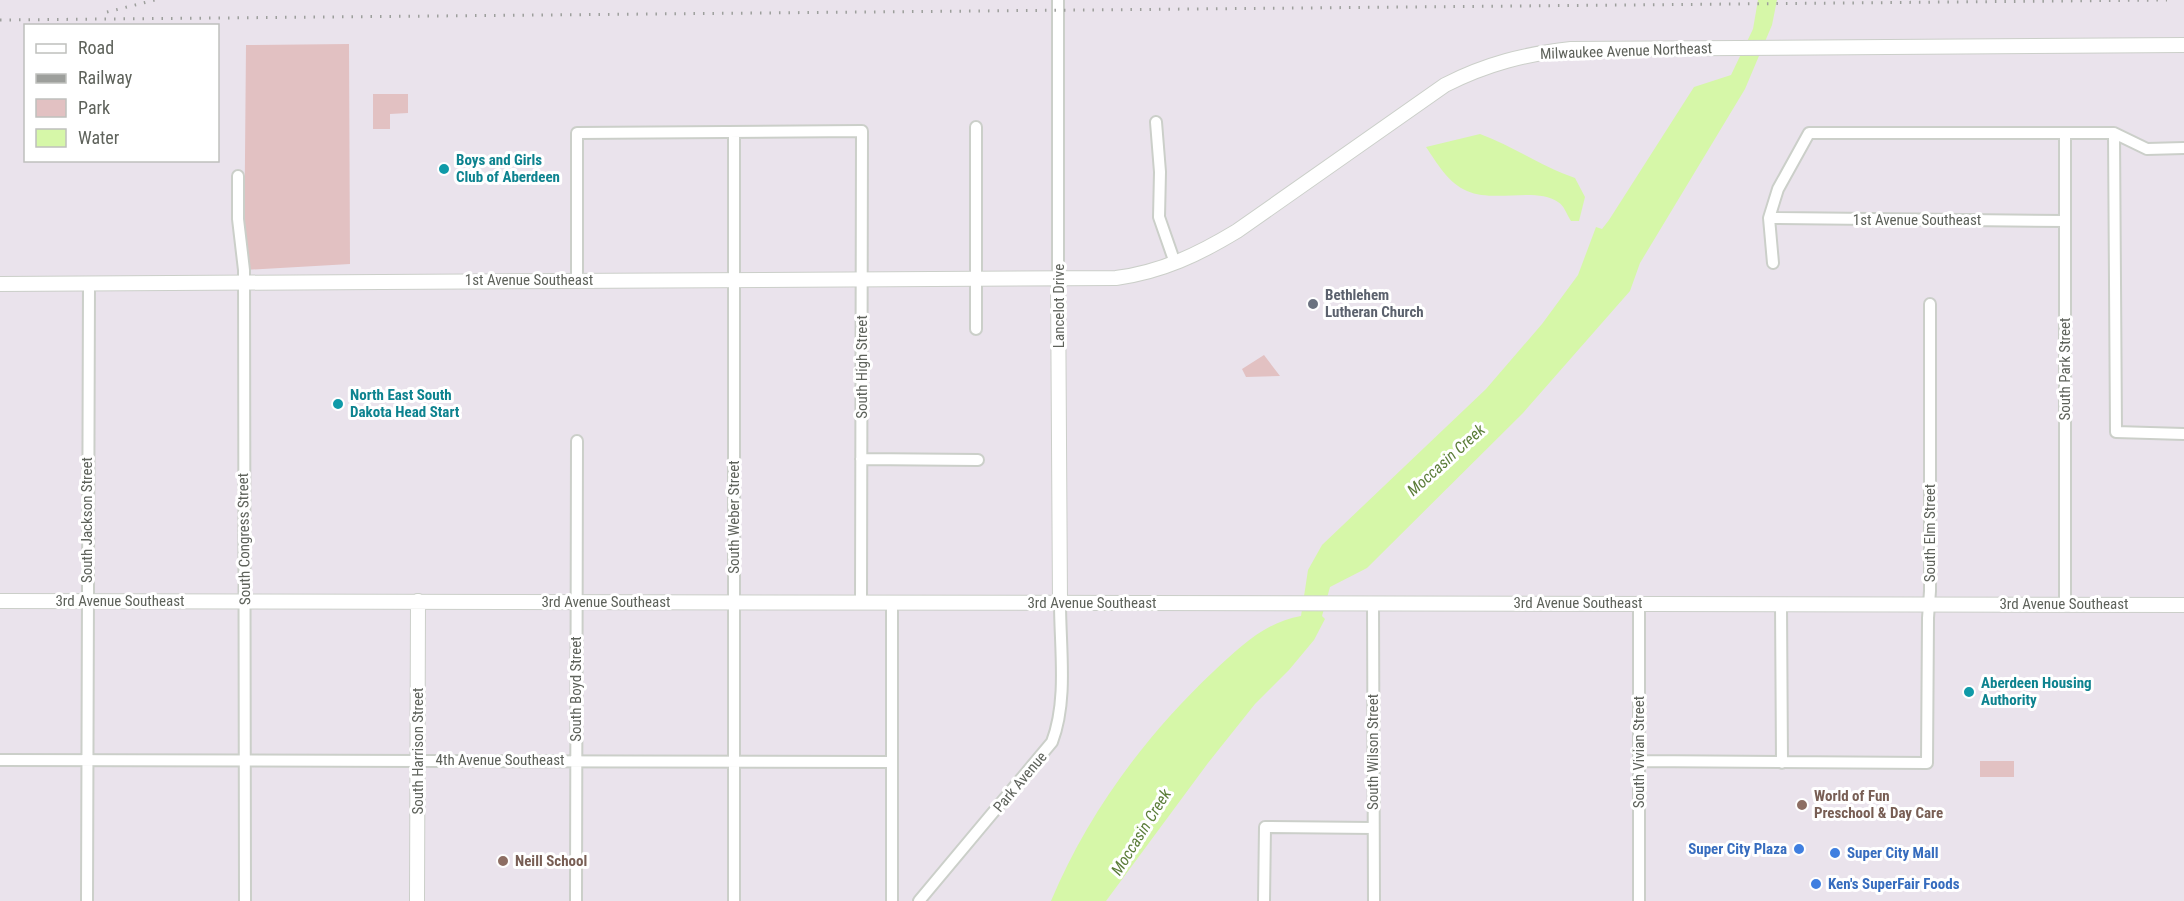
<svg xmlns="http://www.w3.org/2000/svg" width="2184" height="901" font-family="'Roboto Condensed',sans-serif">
<rect width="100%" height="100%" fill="#eae3ec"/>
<path fill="#e2c1c2" d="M349,44L350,264L244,270L246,45Z
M373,94H408V113L390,114V129H373Z
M1264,355L1280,376L1246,377L1242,369Z
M1980,761H2014V777H1980Z"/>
<path fill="#d6f7a8" d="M1758,0H1777L1772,25L1745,89L1640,263L1630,291L1523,413L1367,568L1330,587L1322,616L1325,619L1314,640L1289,670L1255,704L1208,763L1106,901H1051C1088,813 1145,736 1214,671C1240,647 1265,622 1301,616L1308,570L1322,545L1486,389L1542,324L1578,275L1596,227L1602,229L1609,220L1694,87L1731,75L1753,29Z
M1480,134C1513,146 1542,167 1575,178L1585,197L1579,221H1571C1567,215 1564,205 1558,202C1536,187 1494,203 1467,191C1448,183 1437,163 1426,147Z"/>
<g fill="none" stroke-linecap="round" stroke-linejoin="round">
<g stroke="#cbcfc9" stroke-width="14">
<path id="minor" d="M1058,0V280
M1156,122L1160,172L1159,217L1175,263
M2114,133L2116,432L2184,434
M2065,134V603
M238,176V219L244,270L245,901
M1769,218L2065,221
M1773,263L1769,218L1778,189L1809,133H2114L2147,149L2184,148
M577,280V133L862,131L861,603
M976,329V127
M861,459L978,460
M1373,603L1374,901
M1639,604V901
M1781,604L1782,763
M0,760L892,762
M1639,761L1927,763L1928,618L1930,591V304
M87,901L89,284
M576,901L577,441
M734,901V132
M892,901V604
M919,901L1052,742C1068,700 1060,648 1060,603
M1264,901L1265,827L1373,828"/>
</g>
<g stroke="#cbcfc9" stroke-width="16">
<path id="tertiary" d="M1058,280L1060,603
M0,284L1116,278C1162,272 1199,254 1237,231L1445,85C1486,64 1525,54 1571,49L2184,45
M0,601L2184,605
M417,901L418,601"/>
</g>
<use href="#minor" stroke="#fff" stroke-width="10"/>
<use href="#tertiary" stroke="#fff" stroke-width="14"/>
<path stroke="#9d9f9c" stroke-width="3" stroke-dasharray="1.5 8" stroke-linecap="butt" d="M107,12L155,0
M0,20L2167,0"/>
</g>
<g fill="#0f9aa8" stroke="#fff" stroke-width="2">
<circle cx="444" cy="169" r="6"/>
<circle cx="338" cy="404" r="6"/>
<circle cx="1969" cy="692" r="6"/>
</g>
<circle fill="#6b7280" stroke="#fff" stroke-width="2" cx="1313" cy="304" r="6"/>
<g fill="#8d6e63" stroke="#fff" stroke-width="2">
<circle cx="1802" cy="805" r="6"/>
<circle cx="503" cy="861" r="6"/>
</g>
<g fill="#3f7fe0" stroke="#fff" stroke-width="2">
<circle cx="1799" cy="849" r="6"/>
<circle cx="1835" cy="853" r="6"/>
<circle cx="1816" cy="884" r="6"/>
</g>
<g text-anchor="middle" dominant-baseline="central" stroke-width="6" stroke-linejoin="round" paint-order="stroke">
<g font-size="15" fill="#5e625b" stroke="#fff">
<text transform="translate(1626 51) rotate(-2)">Milwaukee Avenue Northeast</text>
<text x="1917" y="220">1st Avenue Southeast</text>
<text x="529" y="280">1st Avenue Southeast</text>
<text transform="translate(1059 306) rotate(-90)">Lancelot Drive</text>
<text transform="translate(862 367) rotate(-90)">South High Street</text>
<text transform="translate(2065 369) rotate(-90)">South Park Street</text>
<text transform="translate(734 517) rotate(-90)">South Weber Street</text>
<text transform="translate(87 520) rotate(-90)">South Jackson Street</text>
<text transform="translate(1930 533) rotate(-90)">South Elm Street</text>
<text transform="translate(244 539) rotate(-91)">South Congress Street</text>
<text x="120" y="601">3rd Avenue Southeast</text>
<text x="606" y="602">3rd Avenue Southeast</text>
<text x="1092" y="603">3rd Avenue Southeast</text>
<text x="1578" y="603">3rd Avenue Southeast</text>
<text x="2064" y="604">3rd Avenue Southeast</text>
<text transform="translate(576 689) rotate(-90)">South Boyd Street</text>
<text transform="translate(418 751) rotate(-90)">South Harrison Street</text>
<text transform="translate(1373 752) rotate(-90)">South Wilson Street</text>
<text transform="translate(1639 752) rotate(-90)">South Vivian Street</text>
<text x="500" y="760">4th Avenue Southeast</text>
<text transform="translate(1020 782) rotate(-50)">Park Avenue</text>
</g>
<g font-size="15" font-weight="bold" fill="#0d838f" stroke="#fff" text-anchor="start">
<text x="456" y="160">Boys and Girls<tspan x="456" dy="17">Club of Aberdeen</tspan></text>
<text x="350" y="395">North East South<tspan x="350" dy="17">Dakota Head Start</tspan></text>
<text x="1981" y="683">Aberdeen Housing<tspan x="1981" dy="17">Authority</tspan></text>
</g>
<g font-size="15" font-weight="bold" fill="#5b616d" stroke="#fff" text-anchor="start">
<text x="1325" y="295">Bethlehem<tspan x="1325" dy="17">Lutheran Church</tspan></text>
</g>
<g font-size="15" font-weight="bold" fill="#785e54" stroke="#fff" text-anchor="start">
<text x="1814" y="796">World of Fun<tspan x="1814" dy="17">Preschool &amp; Day Care</tspan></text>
<text x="515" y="861">Neill School</text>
</g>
<g font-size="15" font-weight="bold" fill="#366cbe" stroke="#fff" text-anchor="start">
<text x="1787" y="849" text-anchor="end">Super City Plaza</text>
<text x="1847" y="853">Super City Mall</text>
<text x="1828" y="884">Ken's SuperFair Foods</text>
</g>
<g font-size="16" font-style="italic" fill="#5b7d39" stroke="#fff">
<text transform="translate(1446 460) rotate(-42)">Moccasin Creek</text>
<text transform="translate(1141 832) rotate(-58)">Moccasin Creek</text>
</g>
</g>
<rect x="24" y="24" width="195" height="138" fill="#ffffff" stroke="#bfc0bd" stroke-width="1.5"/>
<rect x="36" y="44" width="30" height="9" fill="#ffffff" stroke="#bfc0bd" stroke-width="1.5"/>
<text x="78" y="54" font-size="18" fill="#5e625b">Road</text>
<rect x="36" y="74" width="30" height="9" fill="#9d9f9c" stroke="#bfc0bd" stroke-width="1.5"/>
<text x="78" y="84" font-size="18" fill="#5e625b">Railway</text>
<rect x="36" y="99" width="30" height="18" fill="#e2c1c2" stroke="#bfc0bd" stroke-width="1.5"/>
<text x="78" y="114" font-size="18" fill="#5e625b">Park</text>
<rect x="36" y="129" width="30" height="18" fill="#d6f7a8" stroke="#bfc0bd" stroke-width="1.5"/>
<text x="78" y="144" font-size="18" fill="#5e625b">Water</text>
</svg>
